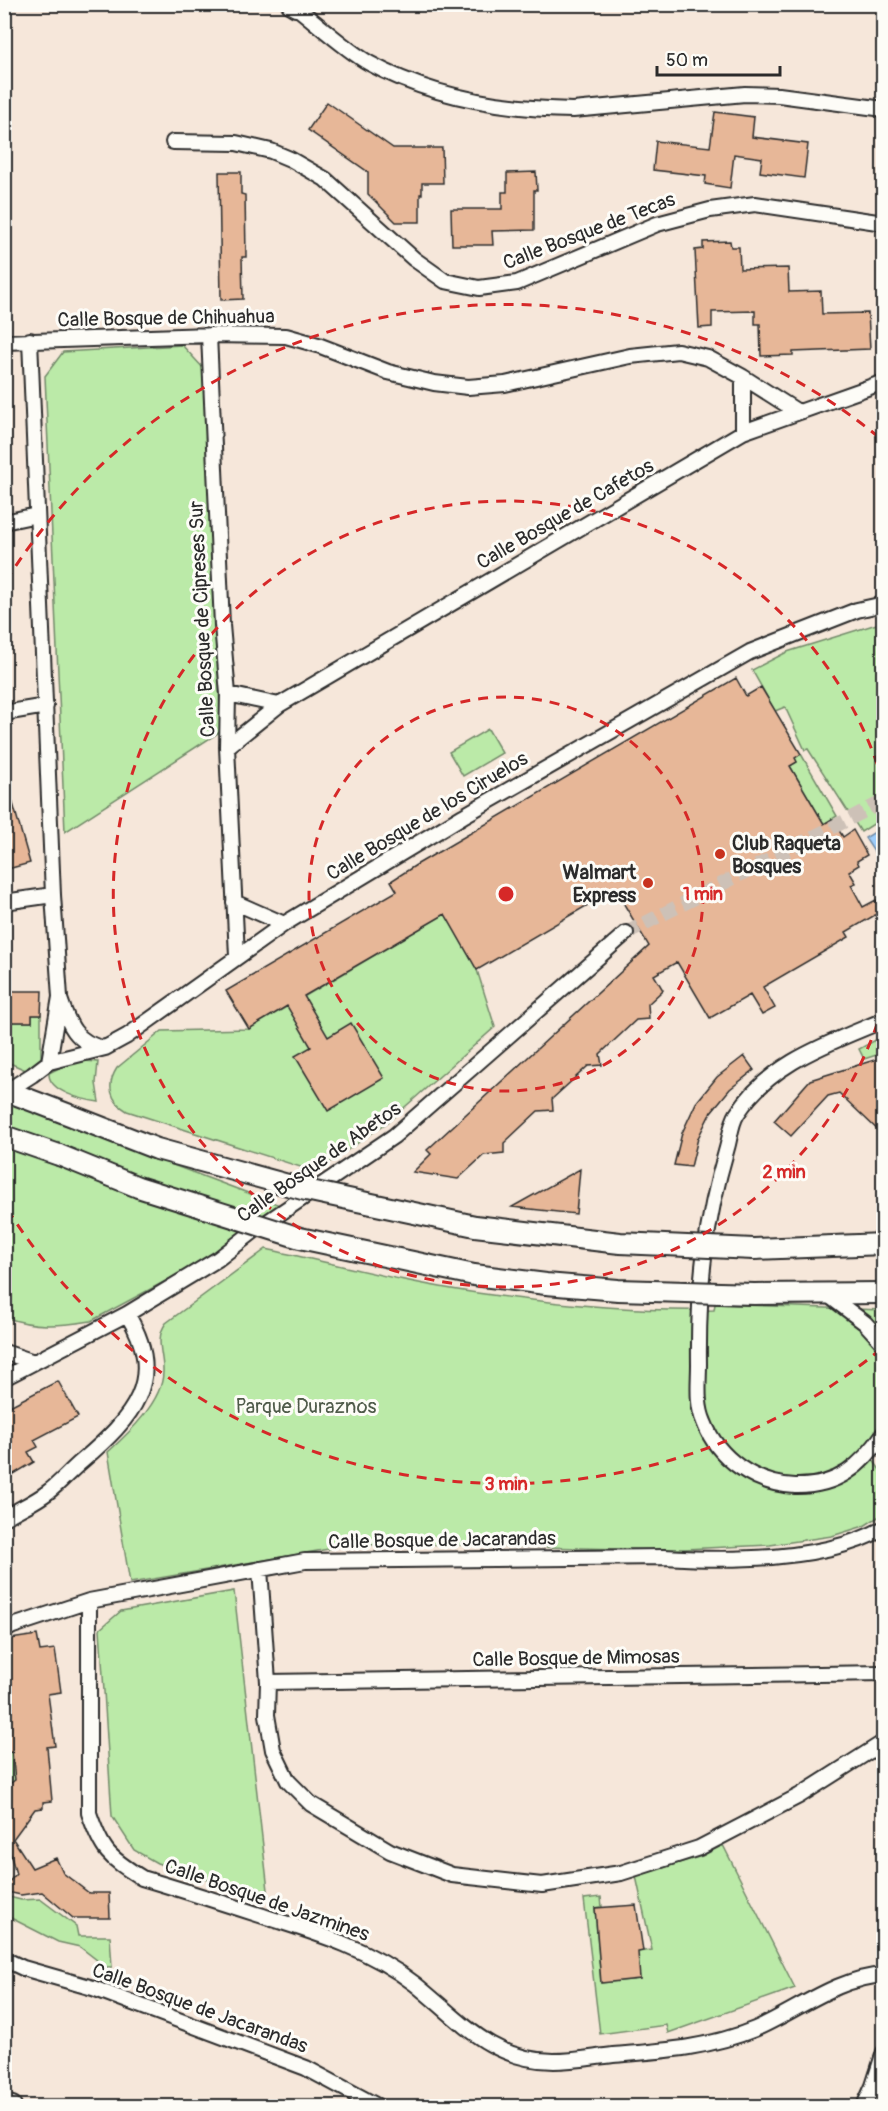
<svg xmlns="http://www.w3.org/2000/svg" width="888" height="2111" font-family="Pangolin,sans-serif">
<rect width="100%" height="100%" fill="#f6e7da"/>
<filter id="ink" filterUnits="userSpaceOnUse"><feTurbulence type="fractalNoise" baseFrequency=".0167" numOctaves="2"/><feDisplacementMap in="SourceGraphic" scale="12" xChannelSelector="R" yChannelSelector="G"/><feConvolveMatrix kernelMatrix="1 2 1 2 8 2 1 2 1" color-interpolation-filters="sRGB"/></filter>
<g filter="url(#ink)">
<path fill="#bbeaa8" stroke="#738a6a" stroke-width="1.5" d="M182,345L205,370L221,731L65,832L45,376L63,352Z
M883,622V818L861,832L808,749L805,750L785,707L775,711L752,670L787,652Z
M488,729L502,753L463,776L449,752Z
M801,754L837,816L824,824L790,766L797,762L795,758Z
M445,914L477,970L495,1027L388,1122L316,1172L127,1111C110,1101 106,1085 117,1068L162,1031L249,1029Z
M32,1015H41V1059L28,1071L5,1061L4,1025L6,1022H32Z
M883,1036V1053L864,1059L859,1049Z
M84,1061L98,1062L96,1083L99,1102C84,1100 48,1092 49,1073L67,1064Z
M4,1094L49,1112L47,1118L296,1211L91,1321C60,1326 34,1328 5,1317Z
M266,1249C336,1264 406,1283 477,1293C555,1304 635,1312 714,1310L715,1304L883,1310V1442L873,1460L883,1474V1514L864,1526L832,1536L770,1545L662,1550L420,1544L352,1545L130,1583L108,1452C128,1434 163,1401 163,1372C164,1355 154,1339 166,1323Z
M234,1591L269,1899L157,1863L134,1850L112,1816L100,1629L121,1611Z
M12,1752L15,1780L5,1788V1753Z
M723,1845L795,1988L668,2033L666,2025L600,2034L584,1899L601,1897L602,1907L595,1908L601,1983L640,1979L637,1952L652,1950L636,1876L702,1856Z
M5,1896L21,1900L40,1899L76,1926L78,1936H110L112,1967H106L80,1947L58,1942L5,1915Z"/>
<path fill="#9ecdfa" stroke="#708ca7" stroke-width="1.5" d="M883,827V854L878,858L865,838Z"/>
<path fill="#e7b798" stroke="#2b2b2b" stroke-width="1.5" d="M327,102L393,148H442L443,183H422V194H420V222H396L368,194V172L308,130Z
M715,112L754,117L752,137L808,144L804,178L760,172L762,158L734,154L730,188L705,184L706,176L653,170L656,141L710,147Z
M219,172H241V194L245,195L246,257H242L243,299L221,300Z
M536,172L537,190H534V230L492,231L493,245H452L451,209H502V192H507V173Z
M730,241L731,247H739L740,269L788,268L789,292L821,291L822,314L868,313L870,349L793,352V355L761,356L760,324H755V311L712,312V327L699,328L695,250L703,249V242Z
M736,678L746,696L761,687L801,754L795,758L797,762L790,766L824,824L832,819L843,837L853,830L867,855L857,861L859,865L849,871L856,883L851,885L863,907L876,900L882,911L846,932L849,937L763,987L775,1008L762,1015L750,995L710,1018L677,962L654,975L663,990L648,1004L649,1019L636,1020L600,1054L602,1065L588,1066L552,1099L553,1110L538,1111L504,1143V1153L484,1155L458,1179L413,1172L431,1154L427,1150L649,946L615,889L477,970L445,914L304,996L328,1037L351,1023L384,1078L328,1111L295,1056L311,1047L287,1006L249,1029L226,991L397,891L391,881L416,865Z
M8,786L30,863L4,870V787Z
M4,991H42L41,1015H32V1022H4Z
M744,1056L754,1070L730,1089L711,1112L698,1138L691,1167L674,1165L682,1133L696,1103L717,1077Z
M884,1057V1136L839,1093L828,1096L791,1136L774,1121L810,1080Z
M580,1169L576,1214L512,1207Z
M58,1381L78,1417L34,1440L38,1447L28,1452L34,1462L4,1480V1409Z
M37,1635L40,1651L55,1649L61,1692L48,1694L55,1746L47,1747L52,1801L43,1802V1808L35,1809L13,1839L32,1868L56,1858L63,1873L89,1893H109L110,1918H73L42,1892L21,1895L7,1892V1884L16,1874L8,1846L4,1850V1788L15,1780L12,1752L4,1753V1710L10,1709L4,1674V1640Z
M636,1905L643,1951L638,1952L640,1979L601,1983L595,1908Z"/>
<g fill="none" stroke-linecap="round" stroke-linejoin="round">
<path stroke="#cdc1b7" stroke-width="14" stroke-dasharray="14 7" stroke-linecap="butt" d="M626,933L884,801"/>
<g stroke="#2b2b2b" stroke-width="18">
<path id="minor" d="M296,4V7C318,24 346,50 369,63C431,97 504,109 573,110L745,94L779,95L884,109
M173,142L236,143L271,151L290,159L325,179L414,259L445,281L479,288L517,283L657,224L710,210L755,204L884,223
M209,335L222,625L228,694L227,747L237,956
M30,340L53,895L60,997L49,1062
M4,342L209,335L286,336L318,345L388,372L434,383L468,387L505,384L630,356L678,351L708,358L743,377L798,412
M743,377V432
M4,522L37,515
M228,694L279,705
M4,713L46,706
M227,747L279,705L743,432L884,382
M4,902L53,895
M234,902L284,924
M60,999C68,1023 76,1044 104,1048
M884,1020C830,1043 770,1062 737,1114C731,1123 730,1138 727,1148C705,1223 698,1286 699,1364C699,1383 696,1404 704,1422C718,1459 755,1484 795,1486C837,1487 862,1466 884,1433
M7,1091L32,1075L49,1062L105,1048L127,1036L284,924L463,816L750,652L857,610L884,604
M828,1295L865,1323L884,1344
M4,1352L34,1362
M4,1378L127,1314L218,1259L254,1231L394,1136L626,933
M4,1518C19,1509 35,1502 48,1492C60,1483 70,1471 82,1461C132,1418 168,1380 127,1314
M260,1569L268,1682L267,1715L273,1750L288,1781L311,1804L390,1851L452,1875L542,1885L621,1873L699,1848L799,1796L884,1742
M89,1601V1813C102,1851 108,1857 142,1878C183,1890 223,1903 263,1916C317,1933 370,1949 415,1984C460,2020 491,2061 554,2061C574,2061 594,2057 613,2055C662,2051 709,2048 755,2029C797,2011 836,1978 884,1975
M4,1631L13,1626L89,1601L305,1561L664,1557C729,1561 827,1561 884,1528
M268,1682L884,1673
M4,1959L23,1968L93,1988L306,2068L377,2106
M864,2106L873,2086L884,2052"/>
</g>
<g stroke="#2b2b2b" stroke-width="22">
<path id="tertiary" d="M291,4L296,7
M4,2104L12,2106"/>
</g>
<g stroke="#2b2b2b" stroke-width="24">
<path id="secondary" d="M4,1090L75,1117
M4,1136L59,1155
M754,1249L884,1244
M754,1294L884,1293"/>
</g>
<use href="#minor" stroke="#fdfcf7" stroke-width="14"/>
<use href="#tertiary" stroke="#fdfcf7" stroke-width="18"/>
<use href="#secondary" stroke="#fdfcf7" stroke-width="20"/>
<g stroke="#2b2b2b" stroke-width="24" stroke-linecap="butt">
<path id="secondary-bridge" d="M75,1117L157,1149L306,1190L475,1226L620,1243L754,1249
M59,1155L138,1187L300,1238L474,1275L546,1284L618,1290L754,1294"/>
</g>
<use href="#secondary-bridge" stroke="#fdfcf7" stroke-width="20"/>
</g>
</g>
<g fill="none" stroke="#d62828" stroke-width="3" stroke-dasharray="10 8">
<circle cx="506" cy="894" r="197"/>
<path d="M883 1006A393 393 0 1 1 883 782"/>
<path d="M881 1349A590 590 0 0 1 6 1207M6 581A590 590 0 0 1 881 439"/>
</g>
<g fill="#c8321e" stroke="#fdfcf7" stroke-width="2">
<circle cx="720" cy="854" r="6"/>
<circle cx="648" cy="883" r="6"/>
</g>
<g text-anchor="middle" dominant-baseline="central" stroke-width="6" stroke-linejoin="round" paint-order="stroke">
<g font-size="20" fill="#2b2b2b" stroke="#fdfcf7">
<text transform="translate(589 231) rotate(-21)">Calle Bosque de Tecas</text>
<text transform="translate(166 318) rotate(-1)">Calle Bosque de Chihuahua</text>
<text transform="translate(565 514) rotate(-30)">Calle Bosque de Cafetos</text>
<text transform="translate(202 619) rotate(-93)">Calle Bosque de Cipreses Sur</text>
<text transform="translate(427 816) rotate(-31)">Calle Bosque de los Ciruelos</text>
<text transform="translate(319 1162) rotate(-35)">Calle Bosque de Abetos</text>
<text transform="translate(442 1540) rotate(-1)">Calle Bosque de Jacarandas</text>
<text transform="translate(576 1658) rotate(-1)">Calle Bosque de Mimosas</text>
<text transform="translate(267 1900) rotate(19)">Calle Bosque de Jazmines</text>
<text transform="translate(200 2008) rotate(20)">Calle Bosque de Jacarandas</text>
</g>
<g font-size="20" font-weight="bold" fill="#2b2b2b" stroke="#fdfcf7" text-anchor="start">
<text x="732" y="843">Club Raqueta<tspan x="732" dy="23">Bosques</tspan></text>
<text x="636" y="872" text-anchor="end">Walmart<tspan x="636" dy="23">Express</tspan></text>
</g>
<g font-size="20" fill="#4f5b4a" stroke="#fdfcf7">
<text x="306" y="1406">Parque Duraznos</text>
</g>
</g>
<circle cx="506" cy="894" r="9" fill="#d62828" stroke="#fdfcf7" stroke-width="3"/>
<g font-size="18" text-anchor="middle" font-weight="bold" fill="#d62828" stroke="#fdfcf7" stroke-width="6" stroke-linejoin="round" paint-order="stroke">
<text x="703" y="900">1 min</text>
<text x="784" y="1178">2 min</text>
<text x="506" y="1490">3 min</text>
</g>
<rect width="888" height="2111" fill="none" stroke="#fdfcf7" stroke-width="24"/>
<rect x="12" y="12" width="864" height="2087" fill="none" stroke="#2b2b2b" stroke-width="2" filter="url(#ink)"/>
<path d="M657 66v9h123v-9" fill="none" stroke="#2b2b2b" stroke-width="3"/>
<text x="666" y="66" font-size="18" fill="#2b2b2b" stroke="#fdfcf7" stroke-width="4.5" paint-order="stroke">50 m</text>
</svg>
